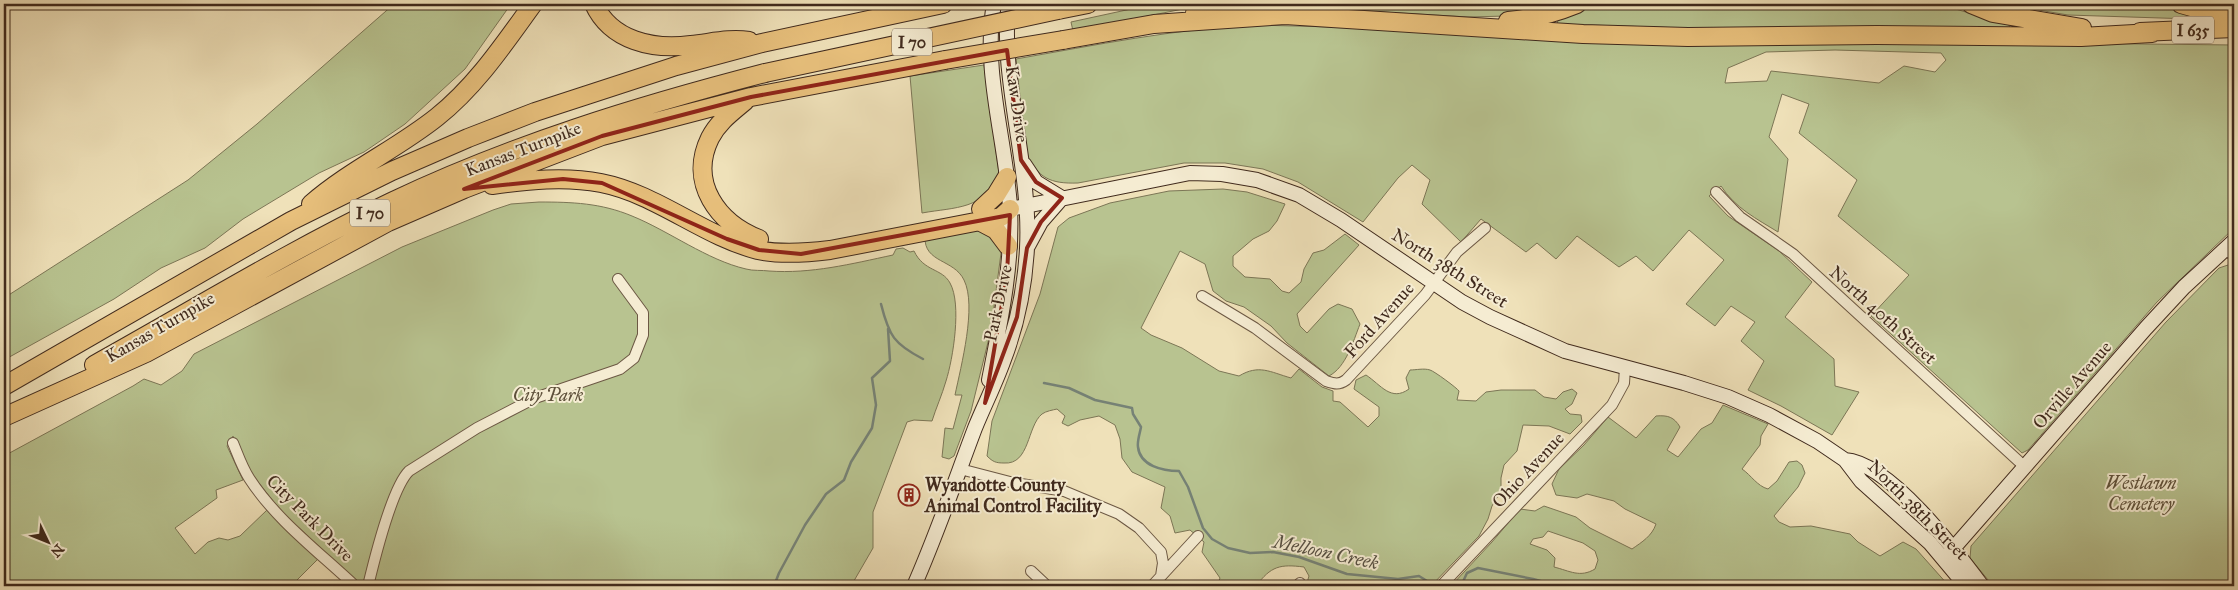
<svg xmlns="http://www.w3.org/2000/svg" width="2238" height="590" font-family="'IM FELL Great Primer',serif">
<rect width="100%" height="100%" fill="#efe1b9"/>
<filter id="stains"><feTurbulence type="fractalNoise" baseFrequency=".004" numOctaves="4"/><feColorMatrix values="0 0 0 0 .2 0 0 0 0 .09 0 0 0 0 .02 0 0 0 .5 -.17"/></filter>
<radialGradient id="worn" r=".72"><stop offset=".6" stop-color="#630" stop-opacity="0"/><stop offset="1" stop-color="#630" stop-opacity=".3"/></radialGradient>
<path fill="#b8c390" stroke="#7c7656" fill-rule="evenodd" d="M394,4H511L465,69L405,124L364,152L319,173L243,219L205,248L161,268L114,299L4,360V298L188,180L257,124Z
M1154,4H1208L1073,31L1071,22Z
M1268,4H1556L1507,16L1468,17L1263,5Z
M1592,4H1939L2009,25L2011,29L1780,31L1557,24L1558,20Z
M2003,4H2167L2193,15L2192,19L2068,15Z
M1255,25L1874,41L2234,45V228L2157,302L2028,450L2022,453L1871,316L1909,275L1838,216L1857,180L1799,133L1809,104L1782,94L1769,137L1788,159L1778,232C1757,219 1735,208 1721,186L1709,196L1728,216L1779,251L1812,282L1785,317L1834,359L1835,386L1859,392L1832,435L1781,406L1748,390L1764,361L1741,341L1755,322L1731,306L1715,326L1686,304L1724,260L1689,230L1653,271L1636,256L1619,267L1577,236L1556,259L1537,243L1526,252L1481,219L1461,242L1422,204L1430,180L1412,165L1398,178L1363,222L1298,182L1263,169L1225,163H1184L1078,183C1050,184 1038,178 1026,153L1016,59C1096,45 1174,29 1255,25ZM1835,50L1941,53L1946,60L1935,72L1904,66L1879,83L1771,71L1767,81L1725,83L1728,68L1766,52Z
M984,65L999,173C986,210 955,207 922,213L910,76Z
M1223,189L1247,192L1285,204L1277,221L1269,231L1253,239L1233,256V266L1245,277L1270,279L1282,291L1289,293L1301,282L1304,269L1313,253L1324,250L1345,234L1359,245L1297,314L1300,326L1307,333L1329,309L1338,304L1352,309L1360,324C1353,342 1346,367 1329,376L1287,343L1271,326L1244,307L1226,301L1213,291L1205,264L1180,251L1141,328L1151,335L1182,348L1219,371L1239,376C1259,364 1270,372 1291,378L1299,369L1322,387L1333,391V401L1340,402L1368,427L1379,416V407L1354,389L1356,380L1366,375C1381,385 1391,402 1409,389L1406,378L1410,370C1416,370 1424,368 1430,370C1434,371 1457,388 1459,391L1457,400L1476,401L1486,392L1501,390H1535L1544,397L1556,399L1563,392L1572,389L1577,393L1572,404L1565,409L1570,414L1581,415L1582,422L1570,434L1549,426L1523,425L1517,451L1504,465L1501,478V491L1492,506L1488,519L1479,536L1431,586H1306L1309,576L1304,567C1280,564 1271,566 1256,586H1217L1220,578L1202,552L1204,542L1190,530L1175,533L1170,516L1161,508L1165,487L1132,472L1122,458L1120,439L1115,425L1099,416L1080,420L1068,426L1062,423L1065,416L1057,409C1053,410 1046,411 1042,414C1027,426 1030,465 1004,463C996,463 993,462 987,456L992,421L1040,294L1058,227L1069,218L1110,203L1169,191Z
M539,202C572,202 601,203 632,216C669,231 707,260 746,269C753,271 762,270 769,271C811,274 851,264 893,255L896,249L903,248L910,252L914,251C924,272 942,268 950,283C962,304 953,359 946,381C942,395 936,408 932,421L914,420L907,422L873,512V548L851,586H361L280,510L247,468L233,436L227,446L243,480L216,490L217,498L175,528L195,554L208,542L219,538L228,540L240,536L267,510L318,559L291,586H4V456L133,386L144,379L161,385L182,371L194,354L402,247L493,210L511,204Z
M980,226L1000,244L1001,253L991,330L971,411L954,456L949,459L942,457L945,428L953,429L962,395H955C961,366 977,306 964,280C954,259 924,263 925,237Z
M2228,265L2234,267V586H1993L1970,558L1971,546L2166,322L2219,268Z
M1723,405L1768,424L1761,436L1760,445L1742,469C1751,475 1757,486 1768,489L1777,481L1789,462L1797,461L1802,465L1805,473L1798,487L1774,516L1779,522L1790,527L1811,526L1850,534L1858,542L1880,556L1903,542L1916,549L1949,586H1451L1492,542L1520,509L1535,511L1544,506L1576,517L1590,528L1632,549C1642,542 1652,536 1656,524L1625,509L1614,501L1587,494L1577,498L1556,495L1552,484L1559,469L1584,445L1608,417L1636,438L1656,416C1668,415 1674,417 1680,427L1667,450L1678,457L1701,429L1712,423ZM1548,531L1583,543L1595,551L1598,560L1595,569C1580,578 1570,571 1554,567L1555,558L1547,550L1530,544L1533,539L1543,537Z"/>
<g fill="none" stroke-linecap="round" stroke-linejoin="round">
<path stroke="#768276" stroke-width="2.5" d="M881,304C889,336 894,344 923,359
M1044,383L1069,388L1095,400L1132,408L1133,414L1141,427C1140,433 1137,441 1138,447C1140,466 1163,471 1179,471L1188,487L1203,528L1212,539L1228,548L1250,553L1273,552L1299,557L1347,574L1398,579L1419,576L1427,581
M774,586L779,573L805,525L826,494L844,480L851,462L872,428L876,405L872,378L890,361L888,329
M1461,586L1467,573L1478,568L1533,579L1559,586"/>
<g stroke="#6c5844" stroke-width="12">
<path id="street" d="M1716,192L1740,217L1793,254L2025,467
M2226,248L2234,257
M1202,296L1255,328L1326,381C1335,384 1339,385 1346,380L1425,295L1457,252L1485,228
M233,443C238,455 242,467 249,478C276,520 319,552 355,586
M960,469L1010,482L1064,491L1119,514L1139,528L1161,552L1163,563L1161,576
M1031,571L1047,586
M368,586C374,561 392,488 409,471L477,428L535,398L620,369L634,358L643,335V313L618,279
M1152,586L1198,536
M1297,586L1300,583
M1441,586L1612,405L1624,383L1625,368"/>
</g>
<g stroke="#402a1d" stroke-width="16">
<path id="secondary" d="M1024,164L1036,182L1062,198
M1010,209L1190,173L1222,174L1257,180L1299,195L1341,220L1462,302L1490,317L1565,351L1684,383L1728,397L1769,415L1817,441L1845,460L1861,481L1930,543L1966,586
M1028,246L1041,222L1062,198
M989,380C1000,324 1013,265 1010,207C1006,141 982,69 994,4
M1845,460C1890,463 1956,551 1982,586
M1944,559L2146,328L2184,287L2234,241
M914,586C937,534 955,481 975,428C984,406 995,384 1003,362C1017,326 1025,286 1027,248C1030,192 1016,134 1010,79C1007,54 1005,29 1009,4"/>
</g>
<g stroke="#402a1d" stroke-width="20">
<path id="highway" d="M594,4C611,41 653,50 691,45C711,43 729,38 749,41
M1971,4L1993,13L2082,28
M2181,4L2234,19
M1058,10L1088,4
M1195,13L1230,4
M1508,21C1532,19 1555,13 1577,4
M2140,32L2234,28
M1063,40L1154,24L1285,15L1583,34L1688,37L1877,35L2081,37L2152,33
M745,101C732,112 718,122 710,138C688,183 718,223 759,239
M492,185C528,180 565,176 601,183C657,194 703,236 758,250C781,255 806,253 830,250L1001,217L1010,209
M311,204C350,170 397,149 437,117C476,86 504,44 533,4
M981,209L996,195L1007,177
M979,221L996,230L1008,246
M94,365C193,310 289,251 391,202C511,145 637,106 765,73
M4,386L291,221L392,171L468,138L535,112L676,66L762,43L943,4
M4,417L146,353L388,222L464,189L602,136L751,97L945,60"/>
</g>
<use href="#street" stroke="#f5ecd2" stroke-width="10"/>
<use href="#secondary" stroke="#f5ecd2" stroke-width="14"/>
<use href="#highway" stroke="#e8c07c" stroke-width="18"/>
<g stroke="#402a1d" stroke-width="20" stroke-linecap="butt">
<path id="highway-bridge" d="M945,60L1063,40
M765,73L1058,10"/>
</g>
<use href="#highway-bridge" stroke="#e8c07c" stroke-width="18"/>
</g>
<path fill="none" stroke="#8f2418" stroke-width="4" stroke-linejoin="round" d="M1007,50L1021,160L1036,182L1062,198L1041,222L1027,248L1017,317L985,403L1007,275L1010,215L801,254L759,250L727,239L602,183L563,179L464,189L602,136L751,97Z"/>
<defs>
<g id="building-ring" transform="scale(1.125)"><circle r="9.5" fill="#f5ecd2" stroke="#8f2418" stroke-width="1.5"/><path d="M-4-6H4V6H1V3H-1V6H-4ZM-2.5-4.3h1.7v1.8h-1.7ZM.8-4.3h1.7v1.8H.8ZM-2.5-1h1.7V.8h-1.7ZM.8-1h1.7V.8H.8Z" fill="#8f2418"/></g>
</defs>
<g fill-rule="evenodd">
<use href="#building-ring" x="909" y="495"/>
</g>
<g text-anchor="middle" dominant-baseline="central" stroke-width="4" stroke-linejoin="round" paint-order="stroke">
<g fill="#f5ecd2" stroke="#766453" stroke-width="1">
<rect x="2172" y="16.5" width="42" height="27" rx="4"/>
<rect x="892" y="28.5" width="40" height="27" rx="4"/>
<rect x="350" y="199.5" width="40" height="27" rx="4"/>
</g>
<g font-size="16" font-weight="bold" fill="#402a1d">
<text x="2193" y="30">I 635</text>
<text x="912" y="42">I 70</text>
<text x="370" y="213">I 70</text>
</g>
<g font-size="18" fill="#402a1d" stroke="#f5ecd2">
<text transform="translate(1017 104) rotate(82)">Kaw Drive</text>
<text transform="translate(523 149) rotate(-21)">Kansas Turnpike</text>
<text transform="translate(1450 268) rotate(32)">North 38th Street</text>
<text transform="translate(998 303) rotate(-78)">Park Drive</text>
<text transform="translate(1883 315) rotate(42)">North 40th Street</text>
<text transform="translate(1379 320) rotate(-48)">Ford Avenue</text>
<text transform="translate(160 327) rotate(-30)">Kansas Turnpike</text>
<text transform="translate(2072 385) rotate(-49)">Orville Avenue</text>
<text transform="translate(1528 470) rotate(-47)">Ohio Avenue</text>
<text transform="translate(1918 510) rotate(45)">North 38th Street</text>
<text transform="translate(310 518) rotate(45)">City Park Drive</text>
</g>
<g font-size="18" font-style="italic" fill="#5e503a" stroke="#f5ecd2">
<text x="548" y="395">City Park</text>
<text x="2141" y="483">Westlawn<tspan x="2141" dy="21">Cemetery</tspan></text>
</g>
<g font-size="18" font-weight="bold" fill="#402a1d" stroke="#f5ecd2" text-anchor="start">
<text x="925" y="485">Wyandotte County<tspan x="925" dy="21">Animal Control Facility</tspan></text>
</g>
<g font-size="19" font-style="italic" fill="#564f42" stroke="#f5ecd2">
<text transform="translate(1326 552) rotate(12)">Melloon Creek</text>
</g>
</g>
<rect width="2238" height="590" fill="none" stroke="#efe1b9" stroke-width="20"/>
<rect x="5" y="5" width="2228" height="580" fill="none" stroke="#402a1d" stroke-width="2.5"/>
<rect x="10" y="10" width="2218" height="570" fill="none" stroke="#402a1d"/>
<g transform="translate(48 542) rotate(133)" stroke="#f5ecd2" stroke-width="4" paint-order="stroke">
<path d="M0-4L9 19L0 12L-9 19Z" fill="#402a1d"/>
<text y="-8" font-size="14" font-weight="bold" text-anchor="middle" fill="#402a1d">N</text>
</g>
<rect width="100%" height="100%" filter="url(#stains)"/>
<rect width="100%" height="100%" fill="url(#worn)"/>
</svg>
